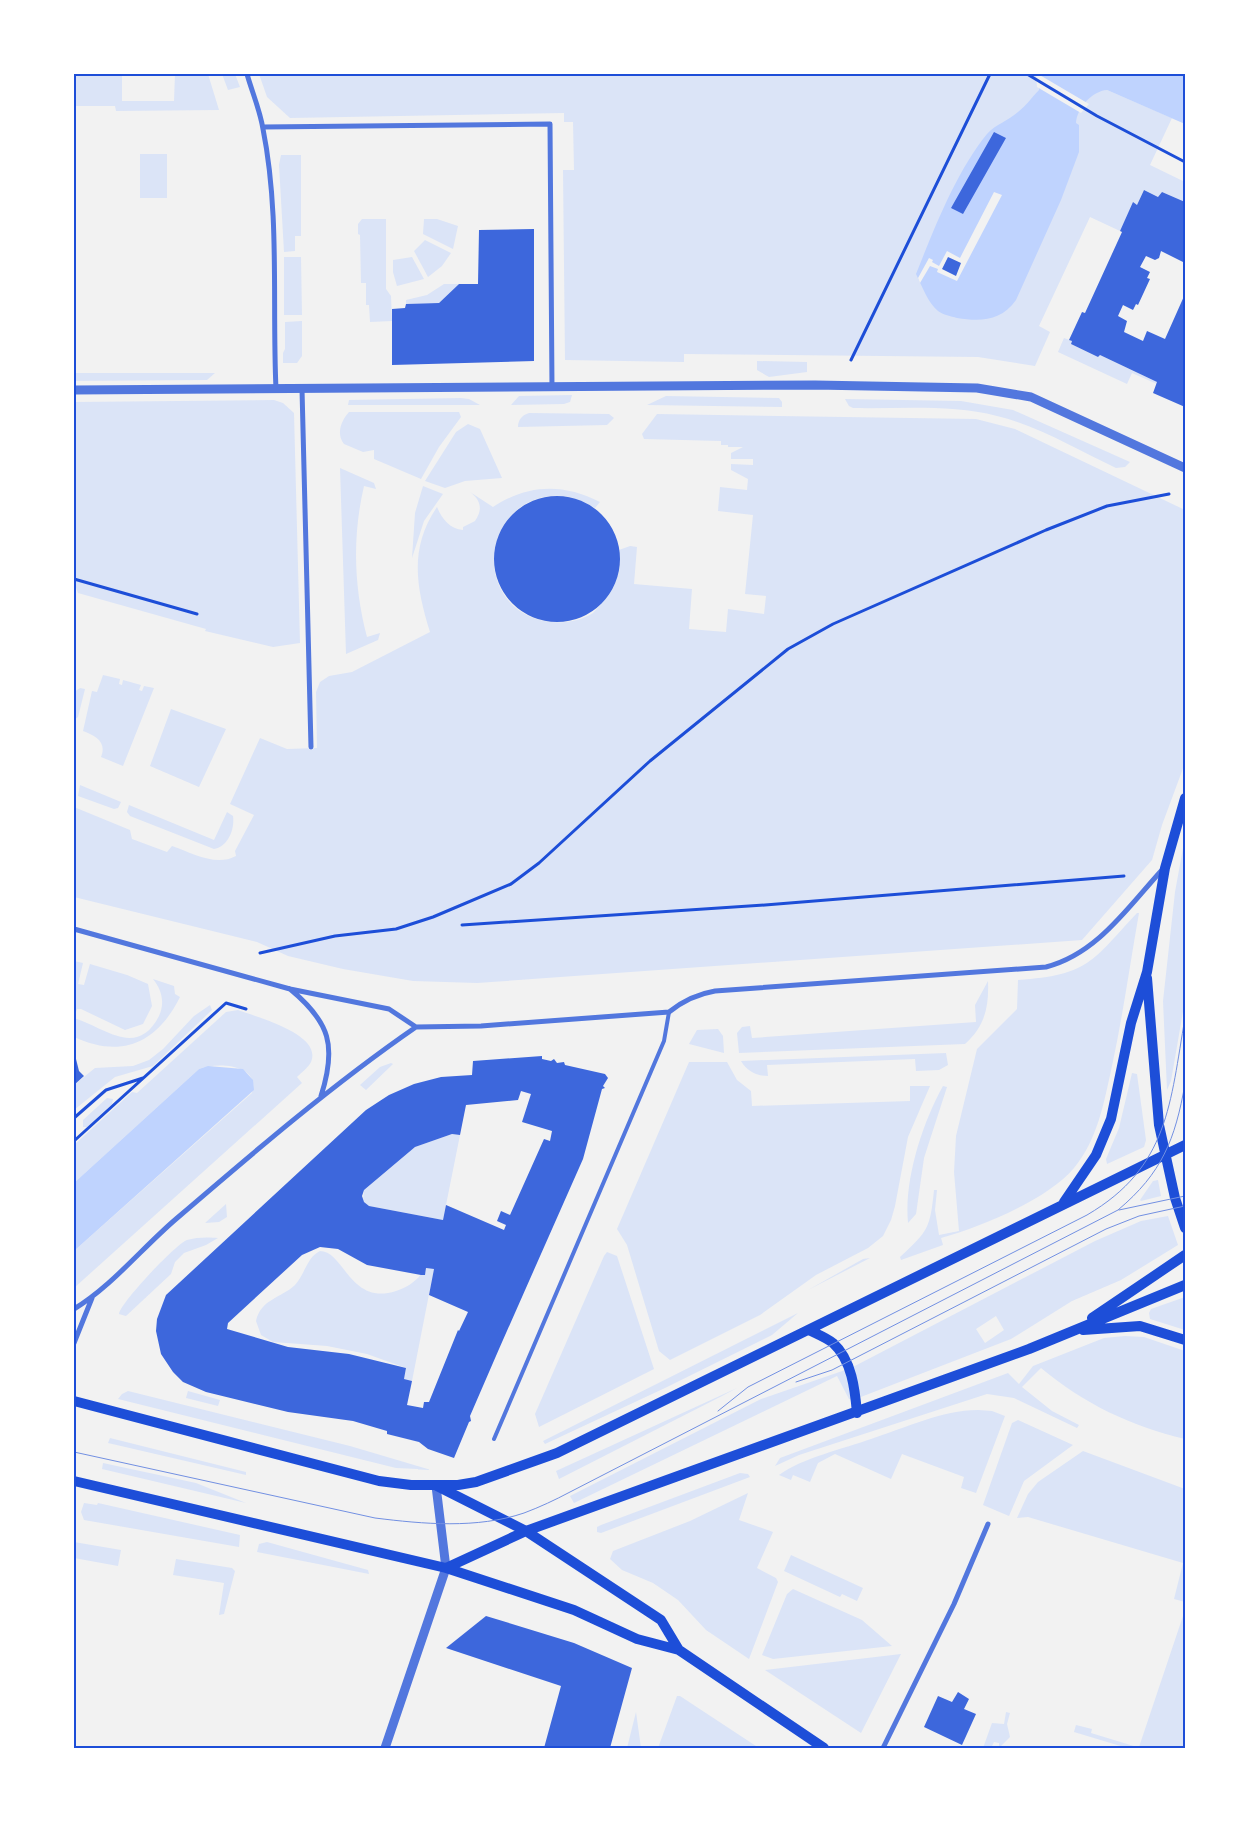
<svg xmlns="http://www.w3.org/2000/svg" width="1259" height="1822" font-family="'Source Sans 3',sans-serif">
<rect width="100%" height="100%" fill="#f2f2f2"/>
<path fill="#dbe4f7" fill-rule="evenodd" d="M74,74H122V101H174L175,74H208L219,110L116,111L115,106H74Z
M222,74H235L240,87L228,90Z
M259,74H1076L1107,90L1172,118L1150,165L1185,182V202L1162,192L1158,197L1144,190L1137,205L1133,203L1120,231L1090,217L1039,326L1050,332L1035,366L978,357L684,354V362L565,360L563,170H574L573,122H564V113L290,118L267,97Z
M140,154H167V198H140Z
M281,155H301V236H295V251L284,252L279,165Z
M362,219H386V289L391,296L392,321L370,322L369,305H366V283H361L360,235L358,234V224Z
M424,219H437L458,226L453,249L423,234Z
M425,240L451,253L442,266L428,277L414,251Z
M284,257H301L302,315H284Z
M412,257L424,279L397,286L393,272V260Z
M444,284H459L439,303L406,304V300L427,295Z
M302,321V356L297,363H283V353L285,349V322Z
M1064,338L1072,341L1071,344L1098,357L1100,355L1157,382V384L1132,373L1127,384L1058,352Z
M757,361L807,362V372L769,377L757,370Z
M74,373H215L207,380L74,381Z
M572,395L570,402L564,404L511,405L519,396Z
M666,396L779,398L782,402V407L647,405Z
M461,398L469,399L480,405H348L349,400Z
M845,399L961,401L1013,410L1130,462L1125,467L1116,468C1078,450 1038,426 997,416C951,404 900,409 853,408L849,406Z
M274,400L283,403L294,413L300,643L273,647L205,631L206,629L78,593L74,582V402Z
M349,412H459L461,417L439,447L421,479L374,459V450L363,452L344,444C336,434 341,421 349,412Z
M529,413L609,414L614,418L607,425L518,427C518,420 522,415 529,413Z
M657,414L976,419L1015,429L1185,510V763L1162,825L1152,860L1082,940L477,983L413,981L343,969L288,956L257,942L74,897V807L130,830L132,839L167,852L172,846C192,853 216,867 236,856L235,851L254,815L230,804L260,738L287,749L317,748L316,692L320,682L329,676L352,672L430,632C416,587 409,548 437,507C442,519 450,529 463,530V527L475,521C483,510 481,500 470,492L493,507C528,484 563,483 600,502L595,508C574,495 551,491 527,503C496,520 484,561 503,593C521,624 566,630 593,613C594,612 600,605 602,603C615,590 623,569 619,550L630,546L637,547L634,584L692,589L689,629L726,632L728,609L764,614L766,596L745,594L753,515L718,511L720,487L747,490L748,479L731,470V464L753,465V459H731V453L743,447H728V445H721V441L644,439L642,434Z
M468,424L480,429L502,478L465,481L445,488L425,481L456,432Z
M340,468L374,483L376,489L364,486C352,538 354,587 367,637L380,633L378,640L346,654Z
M423,486L443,494L424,521L412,558L415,513Z
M103,675L120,679L119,684L122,685L123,680L141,685L139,690L142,691L144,686L154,688L123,766L101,757C107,742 96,736 83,731L92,691L97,692Z
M80,688L85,689L78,717L74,720V692Z
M171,709L226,729L199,787L150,766Z
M80,785L121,802L118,808L114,809L78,796Z
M129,805L214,840L227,812L233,816C235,829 228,847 214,849L130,816L127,812Z
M1185,837V1000L1171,1081L1167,1090L1163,1001L1175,892Z
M1137,913H1139C1130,964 1123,1015 1112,1066C1104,1102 1098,1139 1074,1168C1047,1200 981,1227 941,1238L943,1245L901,1260L900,1257C928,1231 930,1229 934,1190H937L935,1210L939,1235L959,1231L954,1172L956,1136L977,1049L1017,1009L1018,980C1089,975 1091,962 1137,913Z
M74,961L83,963L78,984L84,985L90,964L127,975L148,984L152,1006L143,1024L125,1030L81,1009H77L76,1012H74Z
M153,979L174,986L175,994L180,997C157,1043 122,1059 74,1037V1018C104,1027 137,1059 159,1016C165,1003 162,990 153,979Z
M988,981C989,1007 985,1026 965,1044L739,1053L737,1033L742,1027L750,1026L752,1038L976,1022L975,1005Z
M210,1005L212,1010L153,1066L115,1077L74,1110V1085L95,1068L133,1066L149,1060L163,1049L194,1016Z
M238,1010C256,1017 323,1034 311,1062C308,1068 301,1073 297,1077L302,1083L74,1288V1251L252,1093C261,1064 217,1062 199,1069L74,1183V1145L132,1092L137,1093L226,1012Z
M718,1029L723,1036L724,1053L689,1044L697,1030Z
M946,1053L948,1065L939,1070L916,1071L915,1059L767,1065L768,1076C756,1076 747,1071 741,1061Z
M689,1062H727L737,1080L751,1091L752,1106L910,1101V1086H930L908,1137L895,1206L891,1220L883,1236L868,1248L816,1275L760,1315L670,1360L659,1351L627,1245L617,1229Z
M391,1063L393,1064L366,1090L360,1085L380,1067Z
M1132,1073L1137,1074L1146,1140L1144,1147L1107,1164L1106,1159L1119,1128Z
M943,1086L947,1087L924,1158L916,1214L908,1223C904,1180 922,1124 943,1086Z
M107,1098L113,1099L112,1104L87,1127H83V1120Z
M452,1134L460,1135L443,1220L369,1206L363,1201L364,1190L415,1147Z
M1158,1180L1161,1196L1141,1201L1140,1200L1153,1181Z
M226,1204L227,1217L219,1222L205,1223Z
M1168,1216L1178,1245L1121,1280L1072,1301L1011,1339L853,1400L849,1399L837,1376L574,1503L570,1496L761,1399L851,1368L1095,1241L1141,1221ZM996,1316L1004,1330L985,1343L976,1329Z
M218,1238L206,1245L184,1253L175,1262L171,1274L126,1316L119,1314C120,1303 176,1244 187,1240C196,1237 209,1237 218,1238Z
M320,1251C344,1251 350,1306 396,1291C405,1288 416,1282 421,1274H425L426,1268L434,1269L412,1381L404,1379L406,1368L367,1354L327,1346L273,1342L261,1335L256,1321C261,1299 281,1298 295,1285C305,1274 307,1257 320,1251Z
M607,1252L617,1256L654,1369L539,1427L535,1414L604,1256Z
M870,1258L808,1290L863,1259Z
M1185,1297V1330L1150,1319L1149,1313L1151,1309Z
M798,1313L772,1335L665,1388L545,1444L543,1441Z
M1125,1336L1144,1337L1185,1351V1439C1131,1426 1084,1404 1041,1368L1022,1387L1052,1411L1079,1425L1077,1428L1014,1398L987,1394L799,1455L775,1466L780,1458L1008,1373L1019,1384L1033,1366L1104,1338Z
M737,1388L722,1396L559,1479L556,1471Z
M128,1391L350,1446L431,1470H439L396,1468L118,1399L122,1394Z
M188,1391L220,1400L218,1406L186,1398Z
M978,1410L992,1411L1005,1416L976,1493L961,1488L964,1477L902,1454L891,1479L835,1454L818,1463L810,1482L793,1475L791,1480L779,1475C802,1458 843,1449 871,1439C905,1428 942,1410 978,1410Z
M1018,1420L1073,1445L1024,1481L1009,1516L983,1505L1012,1423Z
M110,1438L246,1472V1475L108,1443Z
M1083,1451L1185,1489V1602L1174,1599L1183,1563L1028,1517L1017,1518L1028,1494L1038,1482Z
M103,1463L196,1483L246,1503L102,1469Z
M740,1473L748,1474L750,1477L601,1533L597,1532V1527L601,1525Z
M748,1493L739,1520L773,1532L757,1568L776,1578L778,1582L749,1659L706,1630L678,1600L653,1583L622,1570L610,1559L613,1551L690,1521Z
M84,1503L97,1505L98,1503L240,1535L239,1547L84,1520L81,1512Z
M74,1542L121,1550L118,1566L74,1558Z
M267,1542L368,1570L369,1574L257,1552L259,1544Z
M791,1555L863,1588L857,1601L842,1594L840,1597L784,1571Z
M176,1559L232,1568L235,1571L224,1614L219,1615L224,1583L173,1575Z
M793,1589L862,1620L892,1646L773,1659L762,1655L787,1594Z
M1185,1610V1748H1140L1139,1747Z
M901,1654L861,1733L765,1670Z
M677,1696H680L759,1748H658Z
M636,1712L641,1748H627Z
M1006,1712L1010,1713L1007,1724L1010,1737L999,1748V1743L994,1742L991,1748H983L992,1723L1004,1724Z
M1076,1725L1092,1729L1091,1733L1137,1747L1127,1748L1074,1732Z"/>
<path fill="#bfd3fe" d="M1039,74H1185V124L1107,90C1092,91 1077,108 1076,123L1079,125V152L1061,200L1016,300C1001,321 981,322 957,318C951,316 943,315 938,311C928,303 922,286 916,274C934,229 956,172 987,134C996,124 1008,121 1018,112C1026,106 1032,97 1039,90Z
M208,1066L243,1069L253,1080L254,1090L74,1251V1183L199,1069Z"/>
<path fill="#f2f2f2" d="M1036,74H1038L1089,104L1081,113L1037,87Z
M994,192L1002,195L957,281L937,272L938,269L930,266L920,283L918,278L929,258L933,260L932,262L939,266L947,251L960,258Z"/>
<path fill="#3d67dc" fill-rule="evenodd" d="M994,132L1006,138L963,214L951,208Z
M1144,190L1158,197L1162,192L1185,202V263L1161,251L1159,258L1155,260L1146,256L1140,267L1150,272L1147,278L1150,279L1138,305L1136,304L1133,310L1123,305L1118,316L1127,321L1124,332L1143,341L1147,331L1165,339L1185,294V407L1153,393L1157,382L1100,355L1098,357L1071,344L1072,341L1069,340L1082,312L1085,313L1122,232L1120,231L1133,202L1137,205Z
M534,229V361L392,365V309L405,308L406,304L439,303L459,284H478L479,230Z
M948,257L961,263L956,276L942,269Z
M494 559a63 63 0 1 1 126 0a63 63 0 1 1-126 0Z
M74,1051L79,1071L84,1076L74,1085Z
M542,1056V1059L551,1061L554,1059L557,1063L564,1062L565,1065L605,1074L608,1078L603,1086L605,1088L602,1089L583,1159L499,1349L470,1416L471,1421L469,1422L454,1458L428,1449L419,1442L387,1434V1431L353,1421L288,1412L206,1392L183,1382L173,1372L161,1354L156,1331L157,1319L166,1295L366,1110L389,1095L414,1084L441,1077L472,1075L473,1061ZM521,1091L531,1094L522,1122L552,1131L550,1141L544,1139L510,1215L501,1211L497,1221L506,1225L504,1230L446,1205L443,1220L369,1206L364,1202L362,1196L364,1190L415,1147L452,1134L460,1135L466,1105L518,1100ZM320,1247L338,1249L367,1265L421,1275H425L426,1268L434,1269L429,1295L468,1312L459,1331L458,1330L429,1402H424L423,1408L407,1405L412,1381L404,1379L406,1368L349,1354L288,1347L227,1329L228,1323L302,1255Z
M486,1616L574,1643L632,1668L610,1748H544L561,1686L446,1648Z
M958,1692L969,1699L964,1709L976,1714L962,1745L924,1727L938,1696L952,1702Z"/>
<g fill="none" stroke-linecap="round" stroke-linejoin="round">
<path stroke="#1d4ed8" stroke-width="3" d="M1027,74L1097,116L1185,162
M851,360L990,74
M74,579L197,614
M462,925L765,905L1124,876
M260,953L335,936L396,929L433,917L511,884L539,863L650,761L788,649L833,624L1046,530L1107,506L1169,494
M74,1118L106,1090L143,1078
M74,1141L226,1003L246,1009"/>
<path stroke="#5277de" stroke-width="4" d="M494,1439L664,1041L669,1012"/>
<path stroke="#5277de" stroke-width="5" d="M247,74C252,92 260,110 263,129C280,214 272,303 276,389
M263,127L550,124L552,387
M302,389L311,747
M74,929L290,989L389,1009L416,1027L481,1026L669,1012C684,1000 697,994 715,991L1046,967C1097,954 1128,907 1162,870
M290,989C330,1022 337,1046 321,1096
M74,1309C112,1286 142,1248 176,1219C254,1152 332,1085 416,1027
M74,1343L92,1298
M883,1748L954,1604L988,1524"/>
<path stroke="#5277de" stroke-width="9" d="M74,390L815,385L977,388L1031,397L1185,468
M385,1748L446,1568L436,1486"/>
<path stroke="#1d4ed8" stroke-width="10" d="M1147,978L1159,1125L1175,1198L1185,1228
M1064,1202L1096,1155L1111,1119L1131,1023L1147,972L1165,868L1185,798
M1092,1318L1185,1255
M809,1330C817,1334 827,1338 833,1343C852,1360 855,1390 857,1413
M1083,1330L1140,1326L1185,1340
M74,1401L379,1481L411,1485H458L476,1482L557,1453L1185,1145
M74,1481L446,1568L574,1610L637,1639L679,1650L824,1748
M437,1486L526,1531L661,1620L679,1650
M446,1568L526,1531L1029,1349L1185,1285"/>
<path stroke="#7290e2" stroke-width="1" d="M1119,1210L1185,1196
M796,1382L832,1370L1106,1229L1139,1216L1185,1206
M718,1411L748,1387L1087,1215C1169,1167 1170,1103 1185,1018
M74,1452L375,1518C423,1524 477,1529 524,1513C540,1507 555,1500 570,1492L1118,1210C1162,1173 1175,1140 1185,1084"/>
</g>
<rect width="1259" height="1822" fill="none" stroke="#ffffff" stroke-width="150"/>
<rect x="75" y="75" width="1109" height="1672" fill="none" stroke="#1d4ed8" stroke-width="2"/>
</svg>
